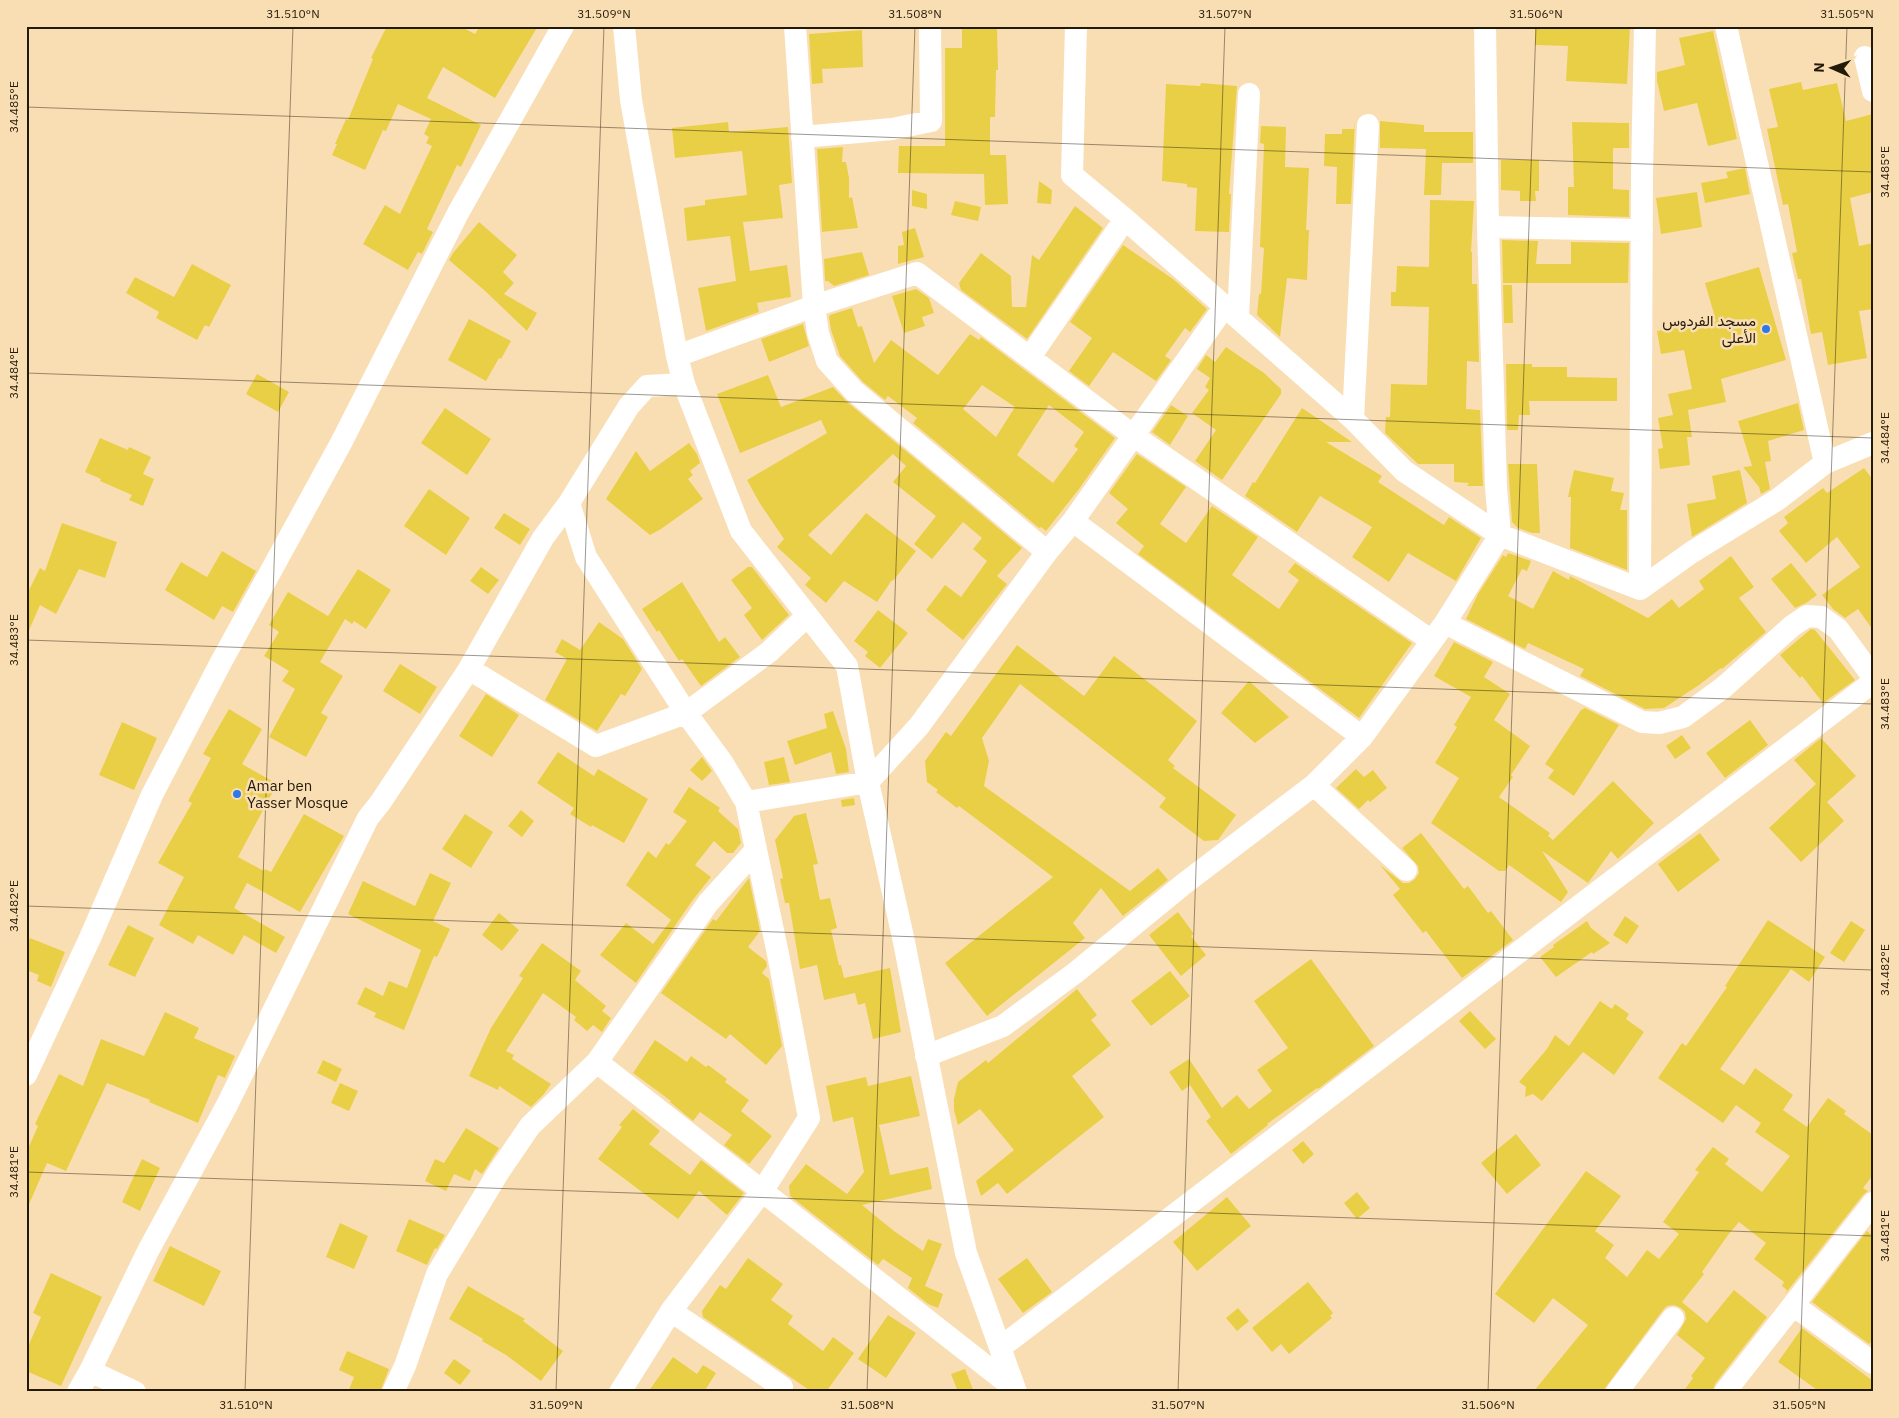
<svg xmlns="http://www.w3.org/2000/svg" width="1899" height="1418" font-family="'IBM Plex Sans',Vazirmatn,sans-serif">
<rect width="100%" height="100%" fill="#fadeb3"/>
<path fill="#e9cf46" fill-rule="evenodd" d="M387,26H460L475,34L480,26H538L495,98L443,67L427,98L481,125L461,167L457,165L427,229L433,232L422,254L418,252L408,270L363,244L385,205L400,214L432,146L426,143L429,137L424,134L431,119L398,104L386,131L383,130L365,170L332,155L337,144H335L346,119L348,120L361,88L373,59L371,58Z
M962,26H997L998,70H996L995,117H990V155H1006L1008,204L985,205L984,174L898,173L899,146H945V48H962Z
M1535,26H1630L1627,84L1566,81L1568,46L1535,45Z
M862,30L863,67L822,69L823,83L812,84L809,34Z
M1713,31L1737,139L1708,146L1697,103L1664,111L1657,81V72L1685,65L1679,38Z
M1801,82L1803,90L1837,83L1846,121L1873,114V192L1850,198L1859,246L1873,243V309L1859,311L1867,358L1828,365L1822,332L1811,334L1801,279H1798L1792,253L1797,252L1788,204L1783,205L1767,129L1778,127L1769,89Z
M1201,83L1237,86L1229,194H1231L1229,232L1195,231L1197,188L1187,187V184L1162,181L1166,84L1200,86Z
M1355,120L1351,204H1336L1337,167L1324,166L1325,134H1342V129H1355Z
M1380,121L1424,125V132H1473V163H1442L1441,195H1424L1426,149L1380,148Z
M728,122L729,132L788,127L792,183L779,185L783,218L743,222L750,271L787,265L791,297L757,303L759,312L706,331L698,288L736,281L730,236L687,241L684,208L705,205V200L747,195L742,151L675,158L672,128Z
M1572,122L1629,123V148H1613V189L1629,190V217L1568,215V187H1574Z
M1261,126L1286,127L1285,167L1309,168L1306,230H1309L1307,280L1287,278L1280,337L1257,315L1259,294H1261L1264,248L1260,247L1264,144L1260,143Z
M843,147L842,162H846L849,178V198L852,197L858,228L822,232L817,149Z
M1501,160H1539V191H1535L1536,201H1520V191L1501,190Z
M1745,168L1750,194L1705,203L1701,183L1728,178L1726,172Z
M1039,181L1052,190L1051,204L1037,203Z
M912,190L927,194V209L912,206Z
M1697,192L1702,227L1661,234L1656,198Z
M1430,200L1474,201L1471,252H1472V284H1477L1479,362L1467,361L1466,409L1480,410L1483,486H1467L1469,483L1454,482V464H1418L1385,433L1386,417H1390L1391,384L1427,385L1429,307L1391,306V292H1396L1397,266L1429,267Z
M955,201L981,207L978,221L951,215Z
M1075,206L1103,228L1027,339L961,290L959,283L981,253L1011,276L1012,307H1026L1032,255L1039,260Z
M479,222L517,255L503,272L514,283L504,294L537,313L527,331L484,290L449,260L453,253Z
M915,228L924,257L898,264V246L904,245L902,232Z
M1502,240L1538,241L1536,264H1571V242L1629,243L1628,283H1503Z
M1123,245L1173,279L1207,309L1190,332L1185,328L1165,356L1171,360L1156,381L1113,352L1089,386L1069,371L1092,338L1070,322Z
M862,252L869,275L834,286L828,281H825L824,259Z
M192,264L231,285L209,327L205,325L197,340L156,318L159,312L126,293L135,277L174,297Z
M1759,267L1786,360L1721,379L1726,402L1688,410L1692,437H1687L1690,465L1660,469L1658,449L1663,448L1658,418L1673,415L1668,394L1692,389L1684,350L1661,354L1657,331L1680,327V330L1716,321L1705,283Z
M1503,285H1512L1513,323H1504Z
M916,289L929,298L934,313L922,317L925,326L904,333L892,296Z
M852,308L858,327L862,326L874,363L891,340L938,375L970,334L979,340L981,337L1115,438L1079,489L1046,531L1041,527L1039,528L913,423L917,418L888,396L885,400L863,382L840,356L831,330L829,317L830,315ZM982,385L1015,407L996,437L963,409ZM1049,405L1084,432L1074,446L1078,449L1053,483L1017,455Z
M469,319L511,341L501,359L499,358L486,381L448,360Z
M803,324L809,346L769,362L761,339Z
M1226,347L1264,373L1281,389V394L1222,480L1195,461L1216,430L1192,413L1209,390L1205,387L1210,378L1197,369L1206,355L1215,362Z
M1506,364H1532V367H1567V377L1617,378V401H1529L1530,415H1519L1518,430H1507Z
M257,374L289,392L278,412L246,394Z
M768,375L781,407L833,387L846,401L1022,548L997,576L1007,584L963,640L926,610L945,585L961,597L987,561L973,549L982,538L963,522L932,559L914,544L936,516L893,482L906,466L893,454L808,535L831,555L866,513L916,551L893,581L892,580L877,602L844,581L826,603L805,585L811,578L777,547L784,539L759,502L747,480L827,433L821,420L740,453L717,394Z
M1798,403L1804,430L1768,441L1771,461L1765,462L1770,489L1761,494L1759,487L1743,467L1752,466L1738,421Z
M1171,405L1188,416L1170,445L1152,432Z
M445,408L491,439L467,475L421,443Z
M1302,408L1352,442H1326L1382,476L1378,482L1444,525L1449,517L1481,538L1456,581L1408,553L1389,582L1352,557L1372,527L1320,496L1297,532L1245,496L1253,482L1255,483Z
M100,438L128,450L129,447L151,457L143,474L154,479L143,506L129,500L132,495L100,481L101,479L85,472Z
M689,443L697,454L700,463L690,471L693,475L688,479L703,499L661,529L650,535L606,499L636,451L650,471Z
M1137,454L1186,487L1160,524L1186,543L1212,506L1258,537L1232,575L1279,609L1299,580L1288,572L1295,563L1412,643L1359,718L1138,554L1144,546L1116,523L1128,509L1109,493Z
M1508,464H1537L1540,533H1532L1518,528L1512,522Z
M1864,468L1873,480V630L1858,609L1845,618L1833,609L1822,595L1860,567L1837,537L1806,563L1779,531L1788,523L1784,517L1823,488L1827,493Z
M1574,470L1614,478L1611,491L1624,493L1620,510H1627V570L1570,548L1571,497H1568Z
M1740,470L1747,503L1692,537L1687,504L1716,499L1712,476Z
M429,489L470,518L446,555L404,526Z
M504,513L530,529L520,545L494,528Z
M62,523L117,542L105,578L79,569L56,614L40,605L26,637V596L40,568L45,571Z
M222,551L256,571L233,612L222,606L214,620L165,590L181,562L207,577Z
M1508,553L1531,561L1527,571L1522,569L1508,596L1533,609L1553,571L1569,580L1570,576L1648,618L1672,599L1679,608L1704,589L1699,581L1731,556L1754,587L1739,598L1766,632L1722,669L1721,668L1699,685L1664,708L1645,709L1580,676L1584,669L1528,643L1525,649L1466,619L1478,594L1503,555L1506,557Z
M1791,563L1817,595L1806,603L1795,608L1771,579Z
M481,567L499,580L488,594L470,581Z
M748,567H752L789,615L762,640L744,615L752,608L731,580Z
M358,569L391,590L366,629L354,621L352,624L345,619L320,662L343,676L321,713L328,717L306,757L269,737L295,689L282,681L289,671L264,656L279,632L269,625L288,592L328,616Z
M682,582L719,642L725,637L740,657L701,686L682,659L679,661L659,630L657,632L642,609Z
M878,610L908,633L880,668L865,656L868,652L854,641Z
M599,622L623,639L642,669L625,696L621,694L597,731L545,700L567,659L555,652L562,639L580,650Z
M1811,629L1815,630L1855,680L1823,703L1802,676L1800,678L1780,655Z
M1454,642L1493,662L1484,677L1510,694L1494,720L1530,746L1511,775L1513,777L1499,797L1550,833L1548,836L1553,840L1613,781L1654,823L1618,859L1611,851L1588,883L1542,851L1568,892L1561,902L1509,865L1505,871H1499L1431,823L1459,778L1435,763L1457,727L1454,725L1471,697L1434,676Z
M1017,645L1084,696L1114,656L1156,688L1197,721L1168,760L1175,766L1173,768L1236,815L1218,840L1204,841L1159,807L1166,798L1020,684L982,738L989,761L984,786L1130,891L1158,868L1168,880L1123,916L1101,888L1073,923L1085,938L987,1016L945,963L1053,877L959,806L957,808L936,792L938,790L927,782L925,761L946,732L951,736Z
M400,664L437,687L420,714L383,691Z
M1249,681L1289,717L1255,743L1221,713Z
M486,694L519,715L492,757L459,736Z
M1585,708L1619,725L1574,796L1548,778L1554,770L1545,764L1581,710Z
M229,709L262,729L242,764L277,784L238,857L264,871L265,869L271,872L304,814L344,836L300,912L247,883L234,908L285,937L276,953L244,935L233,955L198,935L193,944L159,925L184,877L158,863L192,803L188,801L211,758L203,754Z
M833,711L846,749L849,772L836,774L831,752L795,765L787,741L827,728L824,714Z
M1750,720L1768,745L1725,778L1706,753Z
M122,722L157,738L134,790L99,775Z
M1682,735L1691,748L1675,759L1666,746Z
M1821,738L1856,776L1827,802L1844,821L1801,862L1769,828L1816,784L1794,760Z
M558,752L594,776L598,769L648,799L624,843L592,825L591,827L570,814L574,808L537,783Z
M702,757L712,771L702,781L690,770Z
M784,757L790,782L769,785L764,762Z
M1356,769L1364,777L1373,770L1387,788L1370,802L1368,800L1359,809L1336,788Z
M689,787L720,808L718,811L738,829L741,843L733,853H727L714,841L695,865L711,877L692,901L636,983L600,955L626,923L653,944L671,920L626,885L648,851L656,858L666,843L669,845L687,821L673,812Z
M854,798L855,805L842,807L841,800Z
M521,810L534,821L522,837L508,826Z
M806,813L818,864L813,865L820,900L830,898L837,928L831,930L839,965H841L844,978L890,968L901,1032L873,1039L865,1003L858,1005L855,993L824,1000L817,965L800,969L789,903H785L780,879L783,878L775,840L794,816Z
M465,814L493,832L471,868L442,849Z
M1421,833L1464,889L1468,886L1488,913L1491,911L1513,940L1462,978L1426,931L1423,933L1393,895L1400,889L1380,865L1403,883H1409L1415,879L1419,873L1418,866L1402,848Z
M1700,833L1720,860L1678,892L1658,864Z
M430,873L451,883L433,921L450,929L437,957L434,956L404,1030L374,1017L376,1013L357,1004L365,987L383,996L389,981L407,988L421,950L348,914L363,881L415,906Z
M749,878L760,931L748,947L766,961L767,966L762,973L769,979L782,1046L766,1065L730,1034L726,1039L661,993L713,919L716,921Z
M1178,912L1194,934L1191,936L1206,955L1181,976L1149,935Z
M499,913L519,930L502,951L482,935Z
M1625,916L1639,926L1627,944L1613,935Z
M1768,920L1825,957L1809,982L1791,969L1720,1069L1744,1085L1755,1068L1793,1095L1783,1110L1807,1127L1828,1098L1846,1111L1844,1114L1873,1135V1175L1863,1188L1868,1191L1863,1195L1785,1294L1787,1290L1782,1286L1784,1282L1754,1259L1766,1243L1739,1222L1728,1235L1702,1272L1704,1274L1682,1302L1707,1323L1734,1290L1767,1317L1715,1384L1712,1392H1683L1693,1378L1691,1376L1705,1358L1677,1335L1686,1319L1685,1312L1681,1308L1674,1305L1667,1306L1663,1310L1602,1392H1533L1588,1325L1553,1298L1534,1323L1495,1294L1586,1171L1621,1196L1595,1231L1614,1245L1605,1258L1627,1277L1647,1250L1659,1259L1679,1234L1663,1222L1699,1172L1695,1170L1713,1147L1729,1159L1725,1164L1762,1192L1790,1156L1755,1132L1761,1123L1736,1105L1723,1123L1658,1078L1682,1043L1686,1046L1727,987L1725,986Z
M1587,921L1591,928L1610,943L1593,954L1592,952L1556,977L1540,957L1554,947L1553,945Z
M1851,921L1865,930L1844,962L1830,953Z
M128,925L154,938L135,977L108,965Z
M30,938L65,952L51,987L37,981L39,975L26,970V946Z
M542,943L581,971L575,980L606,1006L602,1011L611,1018L602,1032L593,1025L587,1031L574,1020L576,1017L543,993L506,1051L514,1055L512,1059L551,1084L544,1094L531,1107L499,1086L498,1090L469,1076L491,1028L523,978L519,976Z
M1311,959L1374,1046L1318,1089L1317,1088L1267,1124L1268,1125L1231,1154L1206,1121L1211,1117L1190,1085L1182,1091L1169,1072L1189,1059L1222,1108L1237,1095L1249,1109L1272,1091L1257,1070L1288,1048L1254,1001Z
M1170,971L1190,996L1151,1026L1131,1001Z
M1077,989L1097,1015L1091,1020L1111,1045L1072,1076L1104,1117L1007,1194L998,1183L981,1196L976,1181L1014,1150L980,1109L958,1125L954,1110V1099L958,1082L986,1060L988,1063Z
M1600,1001L1612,1009L1615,1004L1629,1014L1626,1019L1644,1032L1614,1075L1583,1052L1542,1101L1533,1094L1525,1097L1526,1087L1519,1082L1547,1049L1555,1035L1569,1046Z
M1470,1011L1496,1039L1485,1049L1459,1021Z
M165,1012L199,1028L194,1038L235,1056L225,1078L218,1075L198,1123L149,1102L150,1100L107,1083L66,1171L47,1163L26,1211V1153L38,1126L35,1124L59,1074L83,1086L101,1039L144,1056Z
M655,1040L687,1062L691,1056L706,1067L708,1065L727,1079L725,1082L749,1100L741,1111L772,1136L749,1164L724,1145L732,1135L700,1112L693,1121L670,1102L671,1101L633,1073Z
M323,1060L342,1069L336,1082L317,1073Z
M911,1076L920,1116L879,1125L890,1175L928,1167L932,1189L862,1205L894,1231L923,1251L928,1239L942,1244L925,1286L943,1294L938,1308L928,1304L908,1288L912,1278L883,1259L878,1265L790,1196L789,1186L806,1164L847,1194L864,1172L853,1117L833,1122L826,1086L866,1077L868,1086Z
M340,1083L358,1091L349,1111L331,1103Z
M633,1109L660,1131L649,1144L690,1175L701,1160L744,1193L727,1215L699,1191L678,1219L598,1159L622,1127L619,1125Z
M466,1128L499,1148L482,1174L475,1169L470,1181L454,1174L446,1191L425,1181L435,1159L444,1163Z
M1516,1134L1541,1165L1507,1194L1481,1163Z
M1303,1141L1314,1154L1303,1164L1292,1150Z
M142,1159L160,1168L140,1211L122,1202Z
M1357,1192L1370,1208L1357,1219L1344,1203Z
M1227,1197L1251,1226L1197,1271L1173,1242Z
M409,1219L445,1235L437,1249L435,1248L427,1265L396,1251Z
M340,1223L368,1236L354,1269L326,1257Z
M1867,1231L1873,1236V1340L1869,1344L1812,1302Z
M170,1246L221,1271L204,1306L153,1281Z
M748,1258L783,1284L771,1300L793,1316L788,1324L823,1351L833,1337L854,1353L826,1392H812L703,1317L702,1311L720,1285L726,1289Z
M1027,1258L1052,1292L1023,1313L998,1279Z
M51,1273L102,1297L61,1386L26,1371V1351L41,1317L33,1313Z
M1308,1282L1333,1313L1330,1316L1332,1318L1289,1354L1281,1344L1272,1352L1252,1328Z
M468,1286L525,1319L523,1321L563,1351L541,1381L506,1355L482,1341L483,1339L449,1319Z
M1238,1308L1249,1321L1237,1331L1226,1318Z
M888,1315L916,1333L886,1378L858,1359Z
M1802,1328L1873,1381V1392H1820L1778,1362Z
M347,1351L389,1369L380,1392H348L354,1377L339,1370Z
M673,1357L697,1374L703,1365L716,1373L704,1392H648Z
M454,1359L471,1371L460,1385L444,1373Z
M965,1369L974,1392H958L951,1374Z"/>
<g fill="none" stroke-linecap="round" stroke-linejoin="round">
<path stroke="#fff" stroke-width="22" d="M624,26L631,100L677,356L684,384L741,531L847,666L868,782L903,937L966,1253L1016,1392
M795,26L814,306L818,333L827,361L854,391L1047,552
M1076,26L1072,175L1125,219L1353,419L1404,471L1500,535L1640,589L1692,552L1777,500L1825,463L1873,443
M1726,26L1825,463
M1865,57L1873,91
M802,137L892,129L931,121L930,26
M1488,227L1642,230
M1238,317L1249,94
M677,356L814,306L917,273L1134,436L1432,641
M1030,357L1125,219
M1353,419L1368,125
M569,503L586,557L686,713L722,762L746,802
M1073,521L1362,737
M1640,589L1642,175L1645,26
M1445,623L1642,722L1659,723L1683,717L1724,687L1792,626L1807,616L1821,617L1838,629L1873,677
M469,669L596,746L686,713L769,652L807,616
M1314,785L1406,870
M926,1056L1003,1026L1075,973L1185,883L1314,785L1362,737L1445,623L1500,535L1496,487L1488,227L1485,26
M597,1062L1014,1388
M26,1075L90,938L152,795L220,664L341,443L458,213L563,26
M1793,1305L1873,1363
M671,1311L782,1387L779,1392
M1001,1347L1873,682
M90,1371L135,1392
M78,1392L90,1371L148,1251L227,1105L368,818L380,803L469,669L543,538L569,503L629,406L647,386L684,384
M393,1392L405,1366L437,1274L498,1173L530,1126L597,1062L708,903L756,850
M620,1392L671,1311L763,1190L809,1118L779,959L746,802L868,782L919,726L1047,552L1073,521L1225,306
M1617,1392L1673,1318
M1725,1392L1873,1203"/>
</g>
<path fill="none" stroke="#241a09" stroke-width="1" stroke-opacity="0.45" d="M26,107L1873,172M26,373L1873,438M26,640L1873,704M26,906L1873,970M26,1172L1873,1236M245,1392L293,26M556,1392L604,26M867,1392L915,26M1178,1392L1225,26M1488,1392L1536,26M1799,1392L1847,26"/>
<g fill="#2d7ae6" stroke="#fadeb3" stroke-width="2">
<circle cx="1766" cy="329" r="5"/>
<circle cx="237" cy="794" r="5"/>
</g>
<g text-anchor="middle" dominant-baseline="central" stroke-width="5" stroke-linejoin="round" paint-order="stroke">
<g font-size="15" fill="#241a09" stroke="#fadeb3" text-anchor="end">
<text x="1756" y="320">مسجد الفردوس<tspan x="1756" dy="17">الأعلى</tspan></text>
<text x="247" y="785" text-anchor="start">Amar ben<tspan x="247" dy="17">Yasser Mosque</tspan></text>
</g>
</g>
<rect width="1899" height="1418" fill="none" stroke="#fadeb3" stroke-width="55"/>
<g transform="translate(1832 68) rotate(272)" stroke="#fadeb3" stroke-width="4" paint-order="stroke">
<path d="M0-4L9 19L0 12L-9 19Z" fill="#241a09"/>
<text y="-8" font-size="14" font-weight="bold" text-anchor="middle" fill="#241a09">N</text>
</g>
<rect x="28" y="28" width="1844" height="1362" fill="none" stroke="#241a09" stroke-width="2"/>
<g font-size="12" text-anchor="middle" fill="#241a09">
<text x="293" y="18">31.510°N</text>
<text x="604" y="18">31.509°N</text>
<text x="915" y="18">31.508°N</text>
<text x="1225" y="18">31.507°N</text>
<text x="1536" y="18">31.506°N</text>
<text x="1847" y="18">31.505°N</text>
<text transform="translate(14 107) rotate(-90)" y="4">34.485°E</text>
<text transform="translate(1885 172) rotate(-90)" y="4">34.485°E</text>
<text transform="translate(14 373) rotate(-90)" y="4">34.484°E</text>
<text transform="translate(1885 438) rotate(-90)" y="4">34.484°E</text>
<text transform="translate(14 640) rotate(-90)" y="4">34.483°E</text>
<text transform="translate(1885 704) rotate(-90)" y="4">34.483°E</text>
<text transform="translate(14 906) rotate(-90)" y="4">34.482°E</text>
<text transform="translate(1885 970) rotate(-90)" y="4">34.482°E</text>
<text transform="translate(14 1172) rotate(-90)" y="4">34.481°E</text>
<text transform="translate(1885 1236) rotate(-90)" y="4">34.481°E</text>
<text x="246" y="1409">31.510°N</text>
<text x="556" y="1409">31.509°N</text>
<text x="867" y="1409">31.508°N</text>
<text x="1178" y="1409">31.507°N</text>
<text x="1488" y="1409">31.506°N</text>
<text x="1799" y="1409">31.505°N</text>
</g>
</svg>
